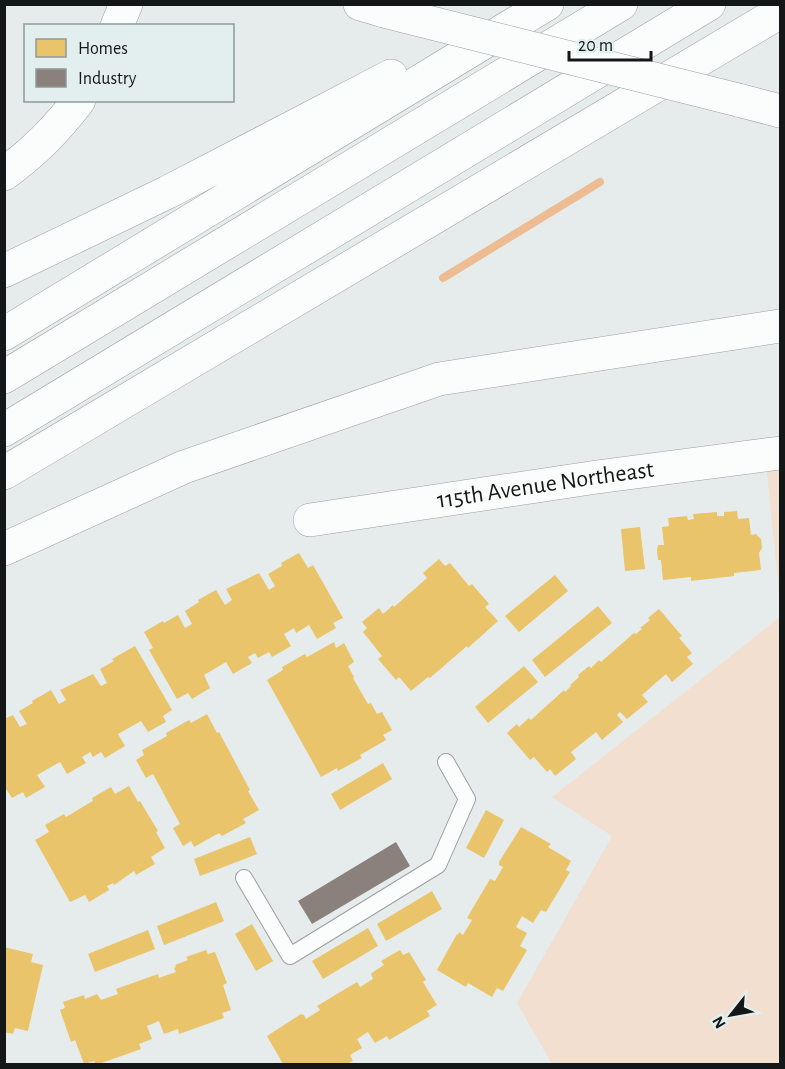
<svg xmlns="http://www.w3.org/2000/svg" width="785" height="1069" font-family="'Alegreya Sans',sans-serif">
<rect width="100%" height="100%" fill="#e6ecec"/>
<path fill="#f2dfcf" d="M780,453V601L765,455Z
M780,617V1064H552L517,1003L612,836L552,797Z"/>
<path fill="#e9c46a" d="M737,511L738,519L749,518L751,535L756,534L761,539L762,548L759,553L761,570L734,573V576L691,581V577L663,580L661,560H658L657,550L658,545H664L662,527L669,526L668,518L687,516L688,520L694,519L693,514L717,512V516H724V512Z
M640,527L645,569L625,571L621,529Z
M299,553L308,568L313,565L343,618L333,623L336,628L317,639L309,625L296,633L294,628L284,634L291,646L272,657L269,652L258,658L255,653L248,657L252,663L233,674L226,662L204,675L210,688L192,699L188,693L177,699L149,650L153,648L144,632L163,621L164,623L178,615L185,628L192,624L185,611L199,602L198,600L216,590L225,605L232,600L226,589L259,573L269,590L275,586L268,574L282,566L281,563Z
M439,559L445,566L450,563L469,586L472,584L489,604L485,607L498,621L468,648L467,646L430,678L428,677L411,691L399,677L396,680L378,659L382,656L363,632L367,628L362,622L379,608L383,614L393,605L394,607L427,578L423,573Z
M555,575L568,591L519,632L505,616Z
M598,606L612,623L545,677L532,660Z
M659,609L682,636L679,638L692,653L687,657L693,664L672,682L666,674L642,695L648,702L627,719L620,712L617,715L623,722L602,740L596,732L571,752L576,759L555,776L550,769L547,772L534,757L530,760L507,733L517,724L519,727L529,718L531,720L564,690L565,692L571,686L570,685L579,677L578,675L589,666L591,668L599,660L601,662L634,633L636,634L642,629L640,628L650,620L648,618Z
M334,642L336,648L344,643L354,662L348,666L354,677L353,678L368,704L371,703L377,714L382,712L392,730L383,735L386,740L360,755L362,758L338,771L337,768L321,777L267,680L283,670L282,667L305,654L307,657Z
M135,646L172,710L163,716L166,722L148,732L141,721L118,734L125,746L105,758L101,752L93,757L90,752L82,757L86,763L67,774L60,762L37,775L45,787L26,798L23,792L12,798L4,786V719L13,715L20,727L27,724L19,711L33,703L32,701L51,690L59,704L66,700L60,690L93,674L101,686L107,683L100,669L114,661L112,659Z
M524,666L538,682L488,723L475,707Z
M207,714L217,733L219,732L250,790L248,791L259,810L243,819L246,823L222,836L219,833L194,847L191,841L183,846L173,828L180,824L153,774L146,778L136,760L144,755L142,750L167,736L166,733L189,720L191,723Z
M383,763L392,779L340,810L331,794Z
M129,786L138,802L140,801L158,831L156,832L165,848L151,857L155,864L136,875L134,871L114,885L113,883L107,886L109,890L89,902L85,895L70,902L35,840L49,832L45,825L64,814L66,817L86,805L93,801L92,798L111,787L115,794Z
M486,810L504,820L484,858L466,848Z
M521,827L551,844L548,847L571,861L566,870L570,872L546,912L541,910L533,923L522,916L516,927L527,933L520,946L527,950L503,991L497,988L492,997L468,983L466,987L437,970L457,934L458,935L459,932L463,935L472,920L467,918L490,879L495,881L503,867L499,865V862Z
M250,837L257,854L200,876L194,859Z
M432,891L442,909L386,941L377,924Z
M216,902L224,921L164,945L157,926Z
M252,924L273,961L256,971L235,934Z
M368,928L378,946L323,979L312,961Z
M148,930L155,949L95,972L88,954Z
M4,947L33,954L31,962L43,965L28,1031L15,1028L13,1034L4,1032Z
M206,950L208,954L215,952L227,983L223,985L231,1010L222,1013L224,1018L179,1034L178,1029L164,1034L159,1021L147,1026L152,1039L139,1044L141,1049L99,1064H95L94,1061L84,1064L75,1040L71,1042L60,1010L65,1008L63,1002L84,995L85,999L97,994L101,1000L118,994L116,989L158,974L159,978L176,972L174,968L176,967L175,965L188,960L186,957Z
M400,950L403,955L409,952L426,980L423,982L437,1005L427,1011L430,1016L389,1040L387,1036L375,1043L368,1032L357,1039L362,1048L350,1055L353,1061L347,1064H283L267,1036L301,1014L304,1015L306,1019L320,1010L317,1006L357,982L360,987L373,979L371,974L373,972L384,965L381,961Z"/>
<path fill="#8a817c" d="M396,842L410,866L312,924L298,901Z"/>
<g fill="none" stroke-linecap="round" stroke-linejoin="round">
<path stroke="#eebc92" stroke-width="8" d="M443,278L600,182"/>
<g stroke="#9ba0a0" stroke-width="18">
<path id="service" d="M244,878L290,956L438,865L467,799L446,762"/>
</g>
<g stroke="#9ba0a0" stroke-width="34">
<g id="minor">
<path id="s1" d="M310,520L597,477L780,453"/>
</g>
</g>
<g stroke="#9ba0a0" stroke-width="34">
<path id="secondary" d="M360,4L384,11
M738,100L780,111"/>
</g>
<g stroke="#9ba0a0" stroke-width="34">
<path id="motorway" d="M117,26L126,4
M4,174C32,154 58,128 79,100
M4,271L168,192L391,76
M4,334L547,4
M4,377L621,4
M4,430L709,4
M4,473L780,12
M4,549L184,467L439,379L780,326"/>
</g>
<use href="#service" stroke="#fbfcfc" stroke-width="16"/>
<use href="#minor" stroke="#fbfcfc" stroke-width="33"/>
<use href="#secondary" stroke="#fbfcfc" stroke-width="33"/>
<use href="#motorway" stroke="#fbfcfc" stroke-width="33"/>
<g stroke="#9ba0a0" stroke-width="34" stroke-linecap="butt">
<path id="secondary-bridge" d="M384,11L738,100"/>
</g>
<use href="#secondary-bridge" stroke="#fbfcfc" stroke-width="33"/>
</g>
<g text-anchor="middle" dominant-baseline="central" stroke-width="6" stroke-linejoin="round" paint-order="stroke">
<g font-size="24" fill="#131717" stroke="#e3efef">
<text stroke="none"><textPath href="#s1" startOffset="238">115th Avenue Northeast</textPath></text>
</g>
</g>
<rect width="785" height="1069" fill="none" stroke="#131717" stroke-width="12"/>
<rect x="24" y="24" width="210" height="78" fill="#e3efef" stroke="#909999" stroke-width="1.5"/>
<rect x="36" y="39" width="30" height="18" fill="#e9c46a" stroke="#909999" stroke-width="1.5"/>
<text x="78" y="54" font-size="18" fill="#131717">Homes</text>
<rect x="36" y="69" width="30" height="18" fill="#8a817c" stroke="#909999" stroke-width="1.5"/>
<text x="78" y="84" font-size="18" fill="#131717">Industry</text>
<g transform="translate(731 1015) rotate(239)" stroke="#e3efef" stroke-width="4.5" paint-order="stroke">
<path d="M0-4.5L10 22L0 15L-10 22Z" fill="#131717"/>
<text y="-9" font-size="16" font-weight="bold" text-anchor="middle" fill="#131717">N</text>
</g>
<path d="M569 51v9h82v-9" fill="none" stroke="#131717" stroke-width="3"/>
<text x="578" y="51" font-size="18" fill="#131717" stroke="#e3efef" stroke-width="4.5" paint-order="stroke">20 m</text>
</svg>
